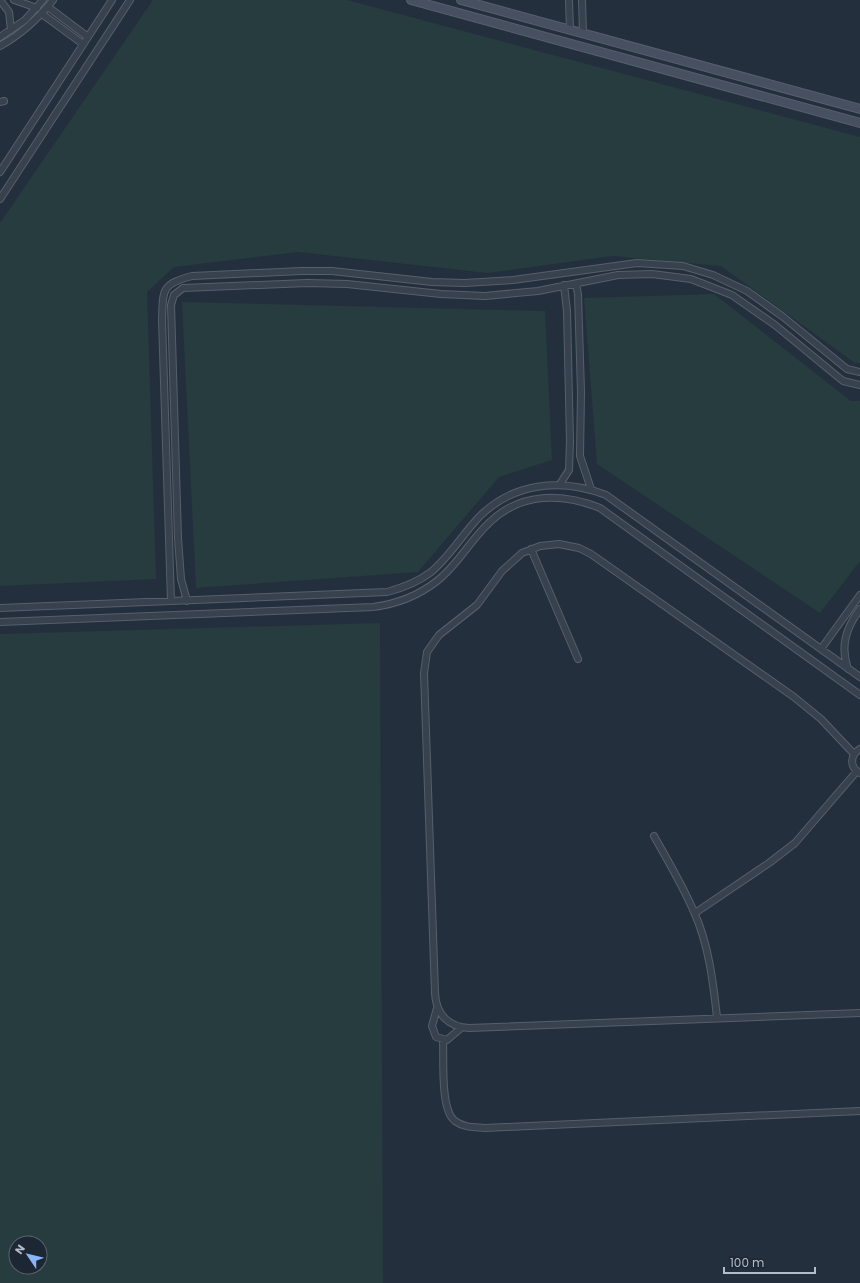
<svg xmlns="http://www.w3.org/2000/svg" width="860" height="1283" font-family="Poppins,sans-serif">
<rect width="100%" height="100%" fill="#242f3e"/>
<path fill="#263c3f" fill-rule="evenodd" d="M153,0H347L860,137V363H855L721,266L613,256L487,273L298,252L174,267L147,292L156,579L0,586V223Z
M714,294L851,401H860V561L820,613L597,464L584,298Z
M182,302L545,311L552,460L499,477L418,572L196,588Z
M380,623L383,1283H0V634ZM16,1243H40V1267H16Z"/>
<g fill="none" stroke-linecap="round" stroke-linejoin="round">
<g stroke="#565f6c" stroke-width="8">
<path id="street" d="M0,0L9,12L11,30
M14,0L37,8
M569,0L570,30
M582,0L583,34
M48,7L88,37
M42,14L83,44
M0,37L25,20L43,0
M0,46C22,34 38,19 53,0
M0,102L4,101
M0,172L112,0
M0,199L130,0
M576,284L578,294L581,392L580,456L591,489
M560,484L569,470L570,441L567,311L564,285
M531,549L578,659
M171,601L162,320C163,290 161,284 192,276L301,271H332L432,282L465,283L513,280L637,263L683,266L713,275L747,291L782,316L847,369L860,372
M187,601L181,579L178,538L171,305L174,295L183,288L307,283L347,284L441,294L485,296L538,291L618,275L652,274L691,279L732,295L775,325L843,381L860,385
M0,608L387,592C402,588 418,582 431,572C450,556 462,535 479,517C514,482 562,478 606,495L860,677
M0,622L373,607C397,604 418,596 437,581C458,565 470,540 490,522C521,492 563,493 600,508L860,695
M821,649L860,595
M848,669C840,646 846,628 860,609
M854,754L821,719L794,697L591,554L579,548L559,544L540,546L522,553L502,571L477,605L439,635L427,652L424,673L435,993C436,1014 448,1027 469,1028L860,1013
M860,773C849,767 850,755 860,749
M654,836C668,861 683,886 694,912C709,945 713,982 717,1017
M695,913L769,863L795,843L857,771
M437,1008L432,1026L436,1037L447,1040L461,1028
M443,1040C444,1059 440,1110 455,1121C464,1128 475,1127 485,1128L860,1111"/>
</g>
<g stroke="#565f6c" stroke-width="10">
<path id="secondary" d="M411,0L860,123
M461,0L860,109"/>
</g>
<use href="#street" stroke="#38414e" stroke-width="6"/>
<use href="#secondary" stroke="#465061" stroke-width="8"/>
</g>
<g transform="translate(28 1255) rotate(305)"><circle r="19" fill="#1d2633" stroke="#59626f"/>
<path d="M0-3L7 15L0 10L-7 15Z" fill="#8ab4f8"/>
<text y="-6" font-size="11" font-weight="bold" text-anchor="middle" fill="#b4bcc9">N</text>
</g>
<path d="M724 1267v6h91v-6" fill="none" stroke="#b4bcc9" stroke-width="2"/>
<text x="730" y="1267" font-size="12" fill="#b4bcc9" stroke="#1d2633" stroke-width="3" paint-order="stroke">100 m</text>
</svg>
